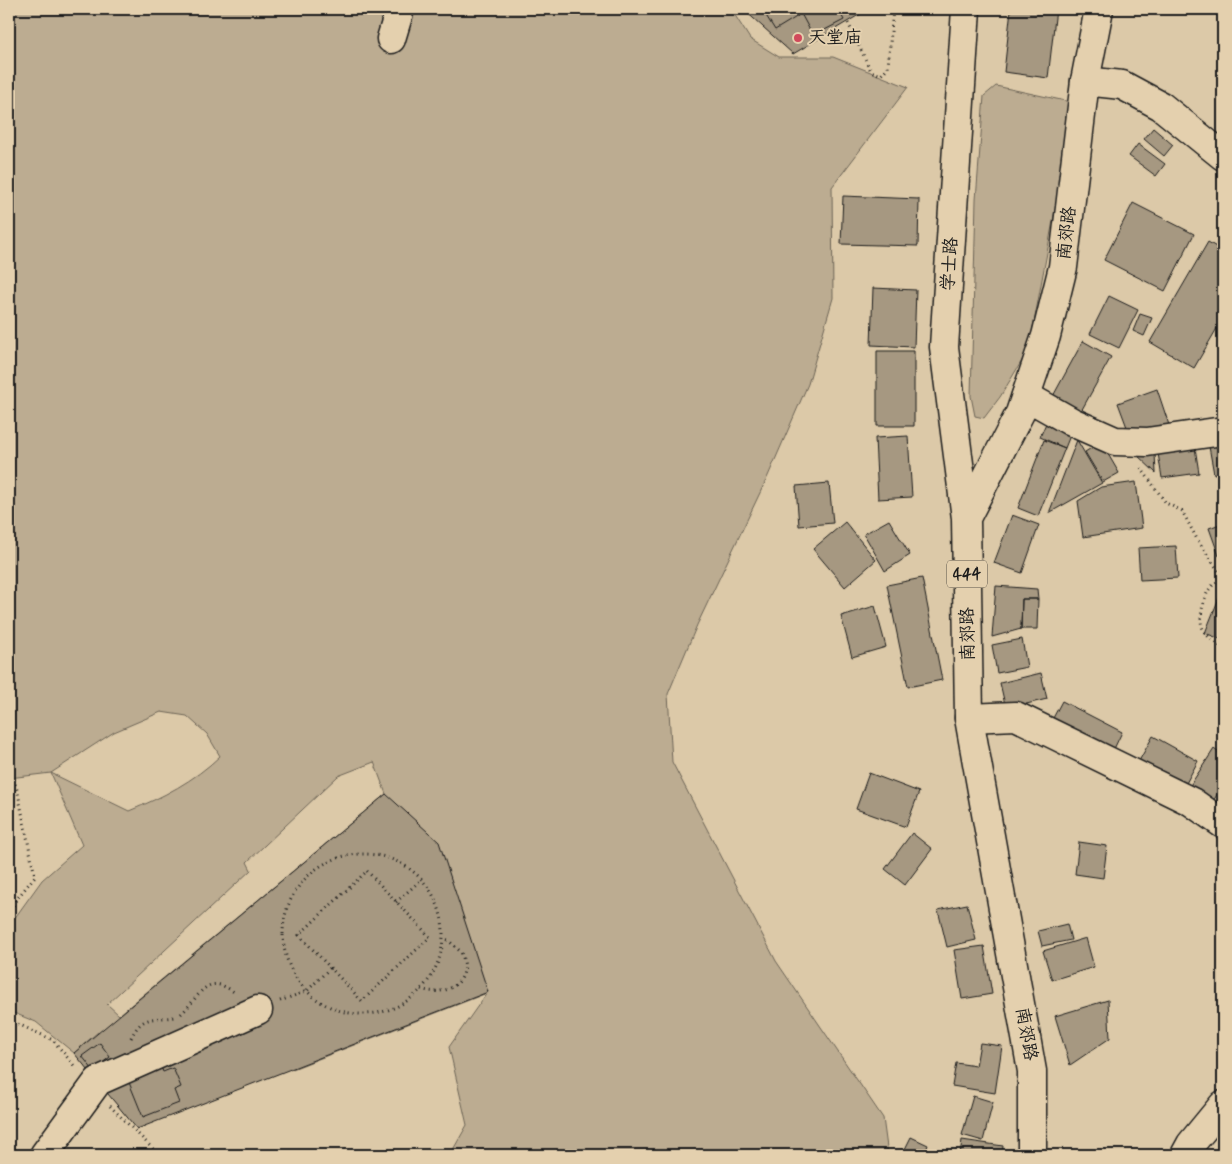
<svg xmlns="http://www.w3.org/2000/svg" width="1232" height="1164" font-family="Mynerve,'LXGW WenKai TC',sans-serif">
<rect width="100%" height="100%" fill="#dcc9a8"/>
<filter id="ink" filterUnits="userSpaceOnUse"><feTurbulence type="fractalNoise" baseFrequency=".02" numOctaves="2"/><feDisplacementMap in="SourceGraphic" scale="10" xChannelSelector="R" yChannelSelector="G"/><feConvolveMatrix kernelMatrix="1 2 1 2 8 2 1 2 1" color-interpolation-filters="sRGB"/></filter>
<g filter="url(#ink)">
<path fill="#bcac91" stroke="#6c6456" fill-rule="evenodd" d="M9,9H731L750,39L779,57H833L908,87L832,187L833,298L808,384L768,476L697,625L668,694L672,762L776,961L883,1118L888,1155H450L467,1125L449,1047L487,993L290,1070L260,1000L116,1058L98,1032L74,1053L36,1022L9,1011V926L42,880L82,845L51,773L9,778ZM161,712L187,716L207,734L220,756C194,781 163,797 129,811L51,773L114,732ZM374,762L386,794L119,1015L107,1004L251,870L247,862L338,776Z
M996,86L1075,103L1029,349L1000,397L984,418L975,416L971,396L976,200L984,96Z"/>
<path fill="#a69881" stroke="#1c1c1c" d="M743,9H869L793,54Z
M762,9H794L798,16L775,30Z
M801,9H838L844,20L813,36L799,10Z
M1011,9H1056L1048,78L1004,72Z
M1153,128L1173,145L1164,156L1144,139Z
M1138,144L1165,164L1156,176L1129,156Z
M843,196L919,199L918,246L841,244Z
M1133,203L1194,234L1165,291L1104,260Z
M1208,242L1223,251V318L1194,368L1150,342Z
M873,288L916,290L914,347L871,345Z
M1109,296L1138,310L1119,348L1090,334Z
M1140,314L1152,318L1144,336L1133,331Z
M1083,341L1111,357L1080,413L1052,398Z
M877,351H914V426H877Z
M1157,389L1169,425L1131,438L1118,403Z
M1047,421L1071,433L1065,448L1040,437Z
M908,436L912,497L878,499L875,438Z
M1223,438V472L1214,474L1208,441Z
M1044,440L1065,448L1038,516L1018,508Z
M1077,440L1102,483L1049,513Z
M1194,441L1199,473L1162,478L1157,447Z
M1101,442L1119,473L1103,482L1085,452Z
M1136,454H1155L1156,473Z
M1136,482L1142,528L1083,537L1078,501L1101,487Z
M829,483L833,523L799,526L796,486Z
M1012,515L1039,525L1022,573L994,563Z
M889,520L910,555L885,571L864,534Z
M845,522L876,560L845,587L813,549Z
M1223,523V555L1219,556L1209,528Z
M1176,546L1178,578L1140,580L1138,548Z
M922,578L942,680L908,687L887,585Z
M996,586L1037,589L1038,599H1022L1021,629L992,637Z
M1223,588V640L1205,633Z
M1022,599H1038L1037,629H1021Z
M875,606L886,647L852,657L841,616Z
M1022,639L1027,667L997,673L992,645Z
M1041,673L1047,699L1006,709L1000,683Z
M1062,701L1122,732L1113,751L1052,720Z
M1153,736L1198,761L1184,787L1139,761Z
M1214,749L1223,756V785L1212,803L1189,787Z
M869,773L919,792L906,827L856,809Z
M386,794L439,842L488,992L137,1129L74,1053Z
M912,833L932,849L905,885L885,869Z
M1079,842L1107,846L1103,878L1075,874Z
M967,904L976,940L947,947L938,910Z
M1067,924L1071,940L1042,946L1038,931Z
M1086,938L1094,967L1052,980L1043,951Z
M984,946L992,994L962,999L954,950Z
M1108,1000L1110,1038L1070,1065L1055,1016Z
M100,1043L110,1057L93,1070L82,1056Z
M980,1043L1002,1046L995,1093L952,1086L956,1063L976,1066Z
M159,1062L163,1072L173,1068L181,1087L174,1090L179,1103L143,1117L126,1075Z
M973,1096L993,1102L983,1141L962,1135Z
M911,1137L928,1145L924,1155L905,1149Z
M962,1140L1003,1146L1002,1155H960Z"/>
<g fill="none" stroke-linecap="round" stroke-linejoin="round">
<g stroke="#1c1c1c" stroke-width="31">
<path id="minor" d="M391,39L400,9
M1085,81L1122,85L1161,106L1223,156
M1026,396L1072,422L1115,441L1147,442L1223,431
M969,718L1016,716L1192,802L1223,824
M44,1155L98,1081L258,1010
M1185,1155L1191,1144L1223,1105"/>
</g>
<g stroke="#1c1c1c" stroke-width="31">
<path id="major" d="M966,518L944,347L966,9
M1032,1155V1071L969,718L966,518L1020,413L1046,336L1063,267L1085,81L1099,9"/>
</g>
<path stroke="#1c1c1c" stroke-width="3" stroke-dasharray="1 4" stroke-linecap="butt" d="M848,23L871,71L881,75L888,67L893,9
M1141,468L1166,503L1182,511L1197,539L1221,575L1220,580C1210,586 1207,591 1204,602C1197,626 1202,634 1223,648
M9,765L18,793L35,876L16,900L9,915
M283 934a80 80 0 1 1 160 0a80 80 0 1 1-160 0Z
M367,871L430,937L362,1001L299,935Z
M396,902L421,880
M421,989C437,995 460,990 464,971C466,965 463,958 461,952L448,940L443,939
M280,1001L307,991L330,968
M181,1014C201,996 205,972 234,992
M9,1020L53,1040L76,1068
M131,1038C142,1014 154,1020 175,1017
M110,1106L159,1155"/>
<use href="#minor" stroke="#e4d0ae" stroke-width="28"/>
<use href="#major" stroke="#e4d0ae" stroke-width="28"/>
</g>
</g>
<circle fill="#d1495b" stroke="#e4d0ae" stroke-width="2" cx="798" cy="38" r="5"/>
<g text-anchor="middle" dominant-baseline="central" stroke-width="4" stroke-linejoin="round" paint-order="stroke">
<rect fill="#e4d0ae" stroke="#585248" stroke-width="1" x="947" y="560.5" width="40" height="27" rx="4"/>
<g font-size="16" font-weight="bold" fill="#1c1c1c">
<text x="967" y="574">444</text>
</g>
<g font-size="18" fill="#1c1c1c" stroke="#e4d0ae" text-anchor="start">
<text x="808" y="38">天堂庙</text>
</g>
<g font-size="18" fill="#1c1c1c" stroke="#e4d0ae">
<text transform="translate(1067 233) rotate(-83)">南郊路</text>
<text transform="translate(950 264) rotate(-86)">学士路</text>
<text transform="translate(968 634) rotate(-91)">南郊路</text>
<text transform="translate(1026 1034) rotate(80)">南郊路</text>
</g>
</g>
<rect width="1232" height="1164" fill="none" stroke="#e4d0ae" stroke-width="30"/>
<rect x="15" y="15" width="1202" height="1134" fill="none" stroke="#1c1c1c" stroke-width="2" filter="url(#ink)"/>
</svg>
